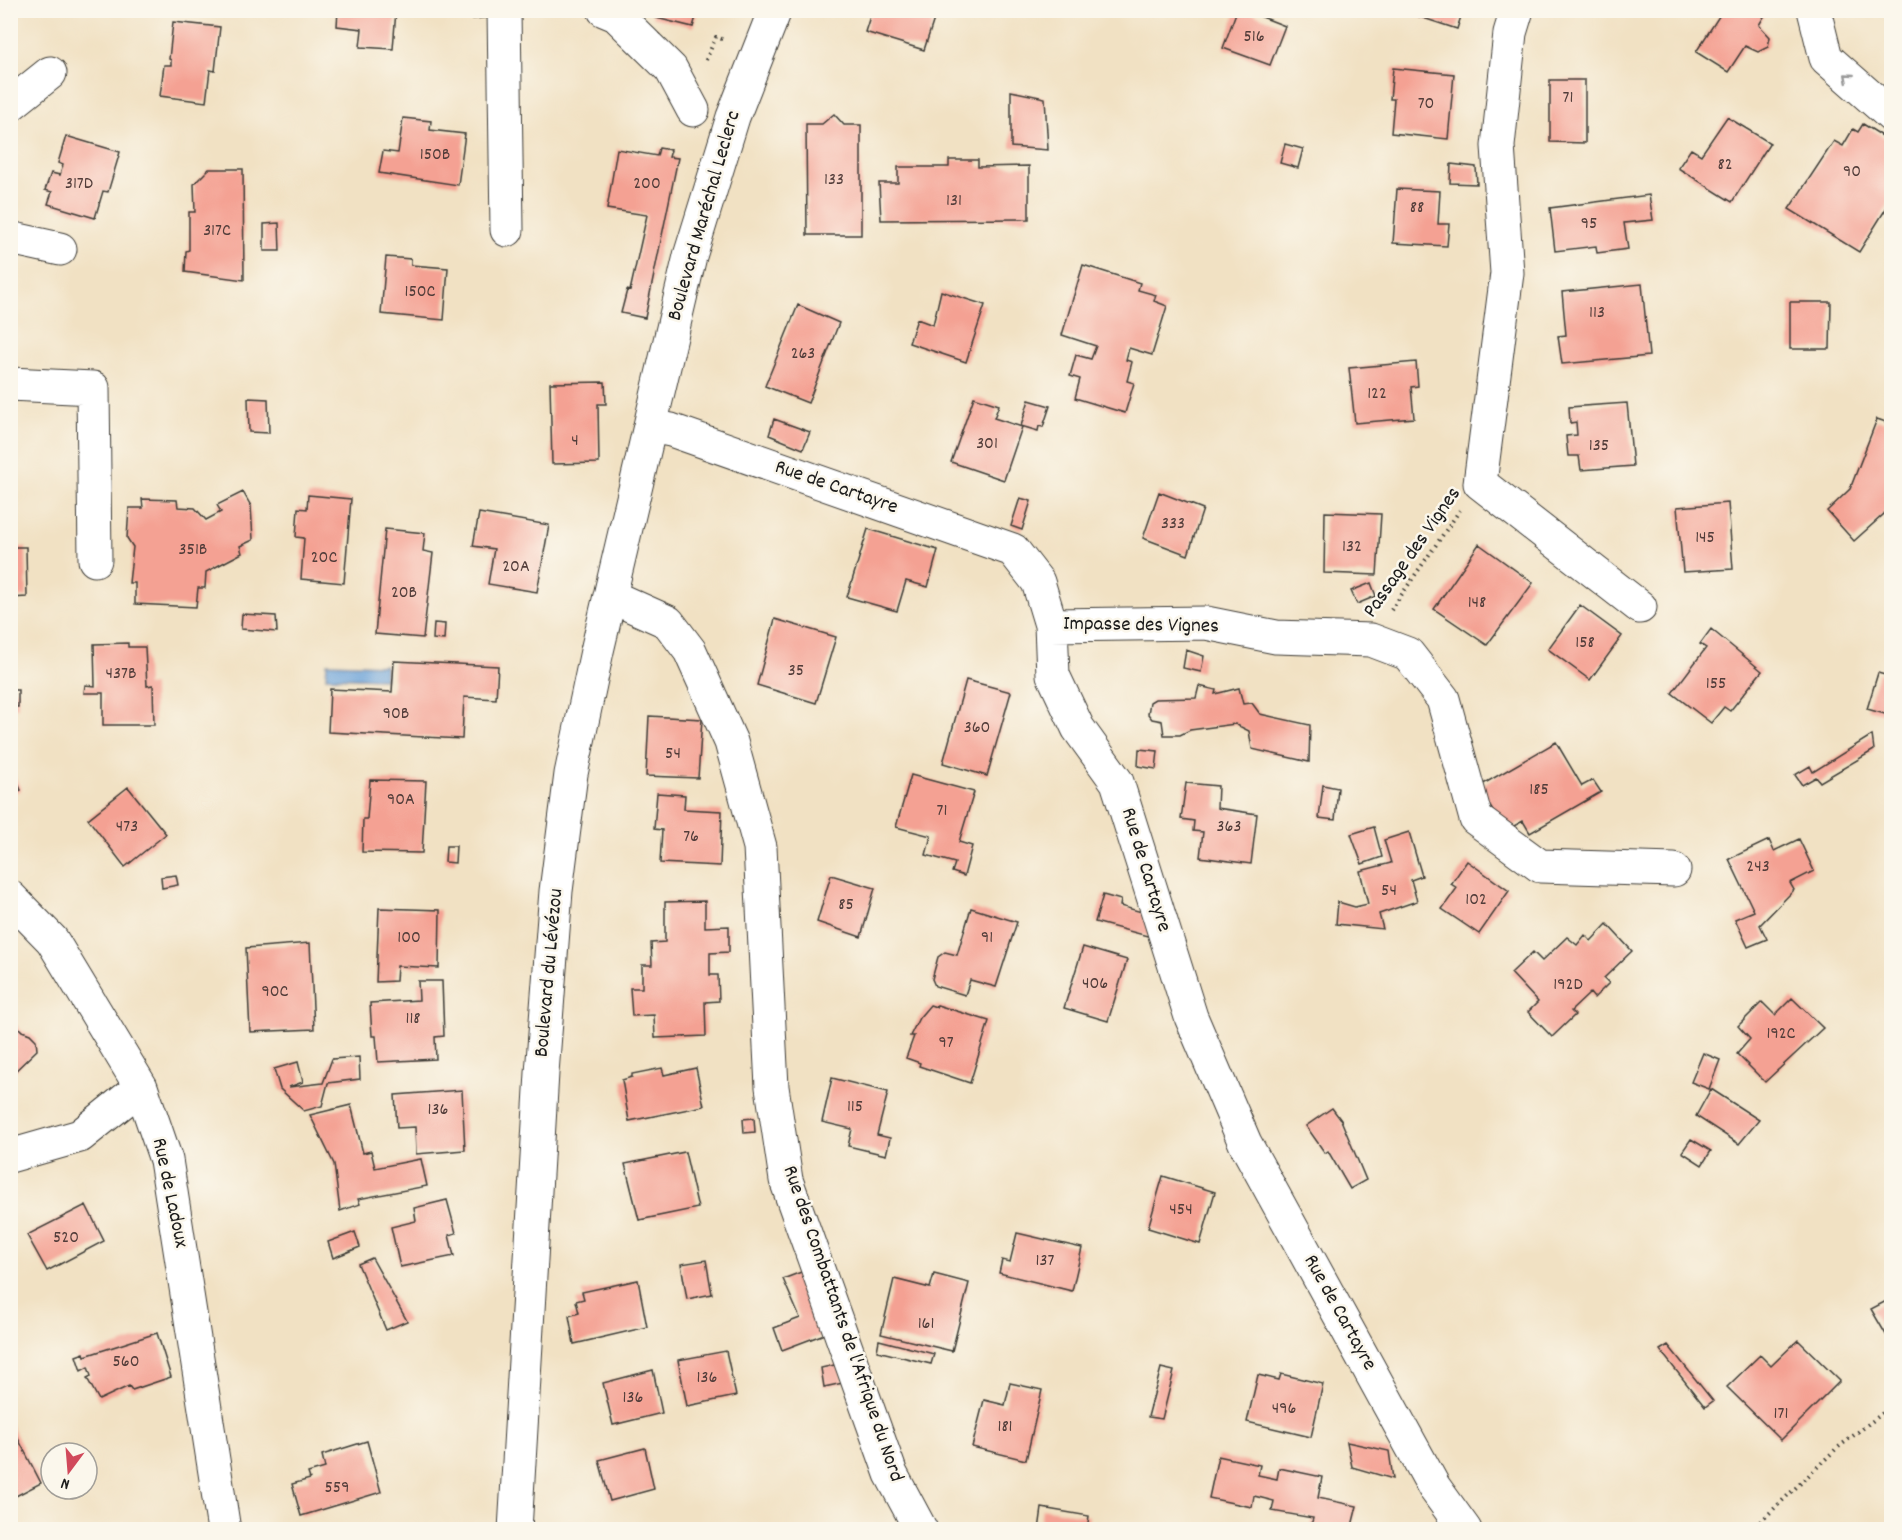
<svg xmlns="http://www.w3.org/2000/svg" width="1902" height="1540" font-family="Dekko,sans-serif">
<rect width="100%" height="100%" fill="#fbf7ec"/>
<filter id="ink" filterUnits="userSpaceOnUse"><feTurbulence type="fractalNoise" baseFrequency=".0167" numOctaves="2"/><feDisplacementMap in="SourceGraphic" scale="12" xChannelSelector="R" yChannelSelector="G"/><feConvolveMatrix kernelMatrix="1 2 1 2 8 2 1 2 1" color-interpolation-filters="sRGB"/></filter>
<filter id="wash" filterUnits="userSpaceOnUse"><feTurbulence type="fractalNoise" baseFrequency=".008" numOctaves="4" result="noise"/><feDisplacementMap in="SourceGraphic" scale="24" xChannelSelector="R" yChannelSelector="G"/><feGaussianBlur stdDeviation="1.35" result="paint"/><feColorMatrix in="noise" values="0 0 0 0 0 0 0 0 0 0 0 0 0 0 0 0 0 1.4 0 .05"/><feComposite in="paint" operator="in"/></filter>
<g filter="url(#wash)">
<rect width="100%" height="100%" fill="#f1e1c3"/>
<path fill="#6ba1d8" stroke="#445e7a" stroke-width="1.5" d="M327,663L385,665V679L326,677Z"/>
<g id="blocks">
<path fill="#f4a193" d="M338,10H396L393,49L360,47L362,29L337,26Z
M473,10H495V17L473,19Z
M654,10H698L693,27L652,17Z
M872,10H937L924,50L865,32Z
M1237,10H1244L1285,26L1270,65L1223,48Z
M1412,10H1463L1457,29L1411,14Z
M1723,10H1768L1759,25L1770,37L1768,47L1758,52L1745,46L1728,72L1696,52Z
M173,22L220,27L215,71L210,70L206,102L160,96L164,65H171V60L169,59Z
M1393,68L1454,74L1448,139L1391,133L1394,99H1390Z
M1550,80H1585V143L1550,142Z
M1011,91L1045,98L1048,150L1011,147Z
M834,114L844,125H861V235H807L806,124H822Z
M1727,117L1770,143L1732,202L1678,168L1691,149L1701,155Z
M403,118L431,121L430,130L465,134L458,185L379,173L383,151L398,153Z
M1863,124L1892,142V199L1859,252L1789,209L1834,141L1843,146L1853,129L1858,132Z
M66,136L120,152L108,192L103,191L95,218L48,204L52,192L45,190L51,173L60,175L63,165L58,163Z
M1285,144L1303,149L1298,168L1280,163Z
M659,148L671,150L669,157L678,158L645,318L621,313L627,290L630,291L647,215L607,209L617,149L657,156Z
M949,160H978V167L1029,166V219L881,220L879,183H898V167H949Z
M1451,164L1476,167L1477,184L1450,183Z
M209,169H243L244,280L185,272L186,251L189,250V212H195L194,184Z
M1397,189L1440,191L1438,224H1449L1447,246L1393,243Z
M1649,195L1653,220L1624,223L1628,249L1597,253L1596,246L1555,251L1550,208Z
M279,223L280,251H264V224Z
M386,257L411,259V265L448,268L444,320L381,314Z
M1083,265L1140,283L1138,290L1156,295L1154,301L1167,306L1152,355L1129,348L1126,360L1132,362L1127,381L1134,383L1125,413L1075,398L1080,379L1070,376L1076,355L1091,359L1096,346L1062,335Z
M1642,284L1649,356L1562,364L1558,336L1566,335L1562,292Z
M941,291L985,305L966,362L909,343L917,319L933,325Z
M1790,302H1831L1830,349H1790Z
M798,305L839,323L808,403L765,386Z
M1416,362L1418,386L1411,387L1414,418L1355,423L1349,368Z
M605,382L606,404H598L599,463L552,464L550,383Z
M974,397L999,405L994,418L1022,427L1004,480L951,462Z
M248,398L268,399L269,433L249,432Z
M1029,400L1050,406L1043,427L1039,426L1038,431L1021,426Z
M1627,403L1633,466L1581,470L1579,456H1568L1566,436L1577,435L1576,422L1570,423L1569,407Z
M774,419L810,432L803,449L769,435Z
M1877,419L1892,424V491L1884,514L1854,541L1827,511L1850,489Z
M243,492L251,506L253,540L240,546L242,553L206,572L205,588H198L196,607L135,604V583H129L133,547L127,538L129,508H143L142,499L177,500L178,507L195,508L206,520L221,512L217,505Z
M1159,492L1203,509L1188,555L1143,538Z
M308,495L351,499L344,583L301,579L304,538L296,537L298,508L307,509Z
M1020,498L1031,501L1022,530L1011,526Z
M1728,503L1733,569L1683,572L1677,507Z
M1325,512L1381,514L1377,575L1324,573Z
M479,513L549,525L537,592L488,584L494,549L473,546Z
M385,529L425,533L423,551L433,553L423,638L375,634Z
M868,529L938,550L928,587L906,581L897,611L847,597Z
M1479,544L1533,583L1487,645L1434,609Z
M10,547H26L27,597L10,598Z
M1371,583L1376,596L1357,604L1351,591Z
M1580,605L1622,636L1590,680L1548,649Z
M242,614L276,616L277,632L241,629Z
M775,619L836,637L816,703L757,685Z
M434,623L445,624L444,640L433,639Z
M1711,629L1762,671L1730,711L1724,707L1711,723L1672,693L1706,648L1700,644Z
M128,643V647H145L147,686L153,685L154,725H103V693H84L85,685L95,686L94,644Z
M1186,650L1204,656L1201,672L1183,668Z
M394,661L498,666L496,699L464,697L462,739L328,732L330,689L392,692Z
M1878,673L1892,677V716L1867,709Z
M966,680L1011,692L987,776L943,763Z
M1199,686L1216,690L1215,694L1239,688L1243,704L1252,703L1260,714L1310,725L1309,762L1252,749L1249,731L1235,724L1190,730L1180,735H1164L1162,721L1152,719L1148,714L1150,702L1155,699L1196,698Z
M10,690H18V707H10Z
M649,716L702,719L698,778L646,776Z
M1872,735L1874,750L1820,782L1816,777L1802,785L1795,775L1810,766L1813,772Z
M1556,742L1582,786L1593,780L1601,792L1530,833L1523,821L1514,826L1499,821L1478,787Z
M1139,749L1158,751L1156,769L1138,766Z
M10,766L21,790L10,794Z
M911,775L974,792L959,842L972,846L964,876L952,872L955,863L926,855L931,836L896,827Z
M370,780L426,781L422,853L362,852L363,819H367Z
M1186,783L1218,786L1217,808L1257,814L1251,864L1200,857L1203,832L1193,831L1194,821L1181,819Z
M1323,785L1338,788L1335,820L1319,818Z
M128,787L166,834L125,867L88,819Z
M657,793L685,795L684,809L722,811L720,866L660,863L662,830L654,829Z
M1374,827L1382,857L1362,864L1351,834Z
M1409,832L1422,876L1411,880L1417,901L1379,914L1383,929L1336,924L1338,902L1355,907L1368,904L1360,871L1391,863L1384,840Z
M1799,839L1814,871L1790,883L1794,890L1760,925L1767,939L1748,947L1735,919L1754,911L1729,859L1769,840L1774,851Z
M446,846H456L455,863L445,862Z
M1467,861L1509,891L1479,934L1442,909L1457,888L1451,884Z
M176,875L178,885L162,888L161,877Z
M831,875L875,888L861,937L817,922Z
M1103,895L1121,900L1120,906L1142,912L1151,937L1095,922Z
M705,901V927L729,926V952L710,953V975H718L719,1001L705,1002L706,1036L655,1038L654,1015L632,1016L630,988H642V965H652L651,943L665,942V902Z
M379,908L440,910L439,968L397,966L396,981L376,982Z
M971,908L1017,922L996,987L970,980L965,995L935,986L932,979L938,957L945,952L957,955Z
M1607,924L1632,951L1604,978L1609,983L1594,998L1590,993L1571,1011L1575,1015L1552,1037L1528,1012L1538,1002L1511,973L1533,952L1542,961L1567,937L1577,945L1585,935L1591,941Z
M310,943L314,1029L250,1032L246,948Z
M1083,947L1127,960L1108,1021L1064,1008Z
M418,981H442L444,1036L435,1037L436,1059L378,1062L376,1036H372L370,1003L419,1000Z
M1792,998L1823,1028L1765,1082L1737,1054L1750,1039L1738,1026L1762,1002L1775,1015Z
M930,1005L936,1007L937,1005L989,1021L970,1083L919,1066L920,1063L906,1058L914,1036H910L919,1018Z
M10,1019L22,1031L30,1034L36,1040L37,1050L10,1076Z
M1703,1053L1720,1060L1709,1089L1691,1082Z
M359,1057L360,1079L328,1083L322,1106L304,1111L280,1089L274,1069L298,1062L303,1082L289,1087L323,1083L332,1059Z
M662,1068L664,1075L696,1068L704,1106L629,1121L622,1080L632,1077V1074Z
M832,1078L888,1092L877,1135L890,1138L886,1155L848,1146L852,1129L822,1122Z
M1711,1089L1759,1120L1739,1144L1696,1116Z
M462,1090L465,1150L416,1154L415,1127L397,1128L395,1095Z
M351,1105L363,1153L371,1151L375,1168L421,1159L427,1186L358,1199L360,1204L340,1211L334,1164L310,1115Z
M1332,1108L1341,1120L1366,1180L1350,1189L1328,1151L1325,1153L1306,1126Z
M754,1118L755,1132L744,1133L743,1119Z
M1691,1139L1711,1151L1702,1165L1682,1152Z
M685,1152L698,1208L639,1220L625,1164Z
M1163,1176L1215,1192L1200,1244L1148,1228Z
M447,1200L456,1233L449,1235L454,1256L400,1267L391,1227L416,1221L414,1208Z
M86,1205L104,1241L47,1271L27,1235Z
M355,1232L360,1247L333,1258L328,1242Z
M1017,1233L1082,1248L1072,1291L999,1273L1002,1260L1010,1262Z
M372,1258L407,1321L386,1330L358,1264Z
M706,1260L712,1294L687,1299L681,1264Z
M10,1263L17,1281L10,1283Z
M804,1271L827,1333L782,1350L774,1328L800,1318L783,1279Z
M934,1274L969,1283L952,1351L881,1334L894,1279L930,1288Z
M638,1280L647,1327L574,1344L569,1316L579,1313L576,1301L584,1299L582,1292Z
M1892,1298V1345L1871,1309Z
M157,1333L171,1377L132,1390L129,1386L99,1400L87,1378L91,1376L88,1367L81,1371L76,1356L84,1353L85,1356Z
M879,1340L934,1354L931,1364L877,1351Z
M1798,1340L1840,1381L1781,1440L1727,1387L1760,1355L1771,1366Z
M1668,1345L1713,1401L1705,1407L1660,1350Z
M726,1351L736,1396L687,1406L678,1360Z
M839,1364L843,1383L824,1387L821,1368Z
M1161,1368L1174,1371L1162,1419L1148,1417Z
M653,1370L662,1413L613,1425L603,1383Z
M1281,1374L1323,1384L1311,1437L1247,1422L1258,1375L1279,1380Z
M1010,1383L1042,1390L1026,1460L972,1447L984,1400L1005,1405Z
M10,1423L41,1483L10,1499Z
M367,1441L381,1492L301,1516L292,1484L310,1479L308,1473L325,1468L322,1455Z
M1347,1442L1389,1451L1393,1479L1352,1467Z
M645,1448L654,1489L610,1501L599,1460Z
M1218,1456L1260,1465L1258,1475L1277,1479L1279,1468L1322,1477L1318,1498L1357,1506L1351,1530H1310L1313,1518L1272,1511L1274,1501L1254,1496L1252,1507L1209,1498Z
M1042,1508L1089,1516L1087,1530H1039Z"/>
</g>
</g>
<g filter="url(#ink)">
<use href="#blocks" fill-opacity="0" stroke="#3c3a35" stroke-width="1.5"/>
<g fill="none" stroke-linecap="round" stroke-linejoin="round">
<g stroke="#3c3a35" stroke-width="35">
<path id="minor" d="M504,10L507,230
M604,10L616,15L671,69L693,110
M1517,10L1510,33L1498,146L1507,273L1480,483L1640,607
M1814,10L1826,58L1892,116
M10,105L50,73
M10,238L60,249
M10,384L93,388L95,560
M650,426L671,430L1013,550L1038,582L1051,625L1053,675L1078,728L1117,782L1191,1017L1245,1143L1434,1487L1465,1530
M610,596L668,622L690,651L731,742L760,847L772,1087L786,1180L891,1474L921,1530
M1051,625L1206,623L1276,637L1371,640L1408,654L1443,699L1476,819L1540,866L1674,870
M10,897L52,940L141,1087L166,1160L224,1530
M10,1156L80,1136L141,1087
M515,1530L542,1073L556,891L571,774L597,651L690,256L733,117L775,10"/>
</g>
<path stroke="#3c3a35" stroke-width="4" stroke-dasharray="1.5 4.5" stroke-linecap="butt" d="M706,60L716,37L725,40
M1391,610L1460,510
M1752,1530L1836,1449L1892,1406"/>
<use href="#minor" stroke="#fff" stroke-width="33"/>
</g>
<defs><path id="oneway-chevron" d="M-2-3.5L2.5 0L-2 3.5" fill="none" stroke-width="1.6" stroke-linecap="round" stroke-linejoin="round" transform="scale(1.5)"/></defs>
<use stroke="#999" href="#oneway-chevron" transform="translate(1848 77) rotate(-139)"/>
</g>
<g text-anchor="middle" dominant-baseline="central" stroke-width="5" stroke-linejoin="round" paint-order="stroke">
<g font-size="18" fill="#523d3a">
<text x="1254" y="37">516</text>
<text x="1568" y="98">71</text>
<text x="1426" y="104">70</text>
<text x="435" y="155">150B</text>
<text x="1725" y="165">82</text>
<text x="1852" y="172">90</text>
<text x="834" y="180">133</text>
<text x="79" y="184">317D</text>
<text x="647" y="184">200</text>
<text x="954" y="201">131</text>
<text x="1417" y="208">88</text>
<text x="1589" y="224">95</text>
<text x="217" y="231">317C</text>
<text x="420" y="292">150C</text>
<text x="1597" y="313">113</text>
<text x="803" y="354">263</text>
<text x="1377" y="394">122</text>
<text x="575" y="441">4</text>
<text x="987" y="444">301</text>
<text x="1599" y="446">135</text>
<text x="1173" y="524">333</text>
<text x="1705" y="538">145</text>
<text x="1352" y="547">132</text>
<text x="193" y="550">351B</text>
<text x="324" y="558">20C</text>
<text x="516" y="567">20A</text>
<text x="404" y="593">20B</text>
<text x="1477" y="603">148</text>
<text x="1585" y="643">158</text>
<text x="796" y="671">35</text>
<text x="121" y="674">437B</text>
<text x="1716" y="684">155</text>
<text x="396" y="714">90B</text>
<text x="977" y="728">360</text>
<text x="673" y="754">54</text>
<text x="1539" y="790">185</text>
<text x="401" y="800">90A</text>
<text x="942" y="811">71</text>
<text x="127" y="827">473</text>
<text x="1229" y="827">363</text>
<text x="691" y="837">76</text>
<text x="1758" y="867">243</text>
<text x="1389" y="891">54</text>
<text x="1476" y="900">102</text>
<text x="846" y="905">85</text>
<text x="409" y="938">100</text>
<text x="987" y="938">91</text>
<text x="1095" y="984">406</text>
<text x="1568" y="985">192D</text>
<text x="275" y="992">90C</text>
<text x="413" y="1019">118</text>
<text x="1781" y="1034">192C</text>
<text x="946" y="1043">97</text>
<text x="855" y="1107">115</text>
<text x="438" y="1110">136</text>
<text x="1181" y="1210">454</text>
<text x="66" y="1238">520</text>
<text x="1045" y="1261">137</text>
<text x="926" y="1324">161</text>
<text x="126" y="1362">560</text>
<text x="707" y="1378">136</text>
<text x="633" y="1398">136</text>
<text x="1284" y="1409">496</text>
<text x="1781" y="1414">171</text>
<text x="1005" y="1427">181</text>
<text x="337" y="1488">559</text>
</g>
<g font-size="21" fill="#1c1c1c" stroke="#fbf7ec">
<text transform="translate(705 216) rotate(-74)">Boulevard Maréchal Leclerc</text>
<text transform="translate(836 488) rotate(19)">Rue de Cartayre</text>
<text transform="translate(1413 553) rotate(-55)">Passage des Vignes</text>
<text transform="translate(1141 626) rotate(1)">Impasse des Vignes</text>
<text transform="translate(1145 870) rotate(73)">Rue de Cartayre</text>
<text transform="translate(550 973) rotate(-85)">Boulevard du Lévézou</text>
<text transform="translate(169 1193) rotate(78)">Rue de Ladoux</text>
<text transform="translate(1339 1313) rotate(61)">Rue de Cartayre</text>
<text transform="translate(842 1324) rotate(71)">Rue des Combattants de l'Afrique du Nord</text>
</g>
</g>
<rect width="1902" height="1540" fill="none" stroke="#fbf7ec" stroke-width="36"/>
<g transform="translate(69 1471) rotate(196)"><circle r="28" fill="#fbf7ec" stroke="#a29f99" stroke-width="1.5"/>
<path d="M0-4.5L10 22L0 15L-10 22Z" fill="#d1495b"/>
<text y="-9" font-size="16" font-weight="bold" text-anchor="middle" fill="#1c1c1c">N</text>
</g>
</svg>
